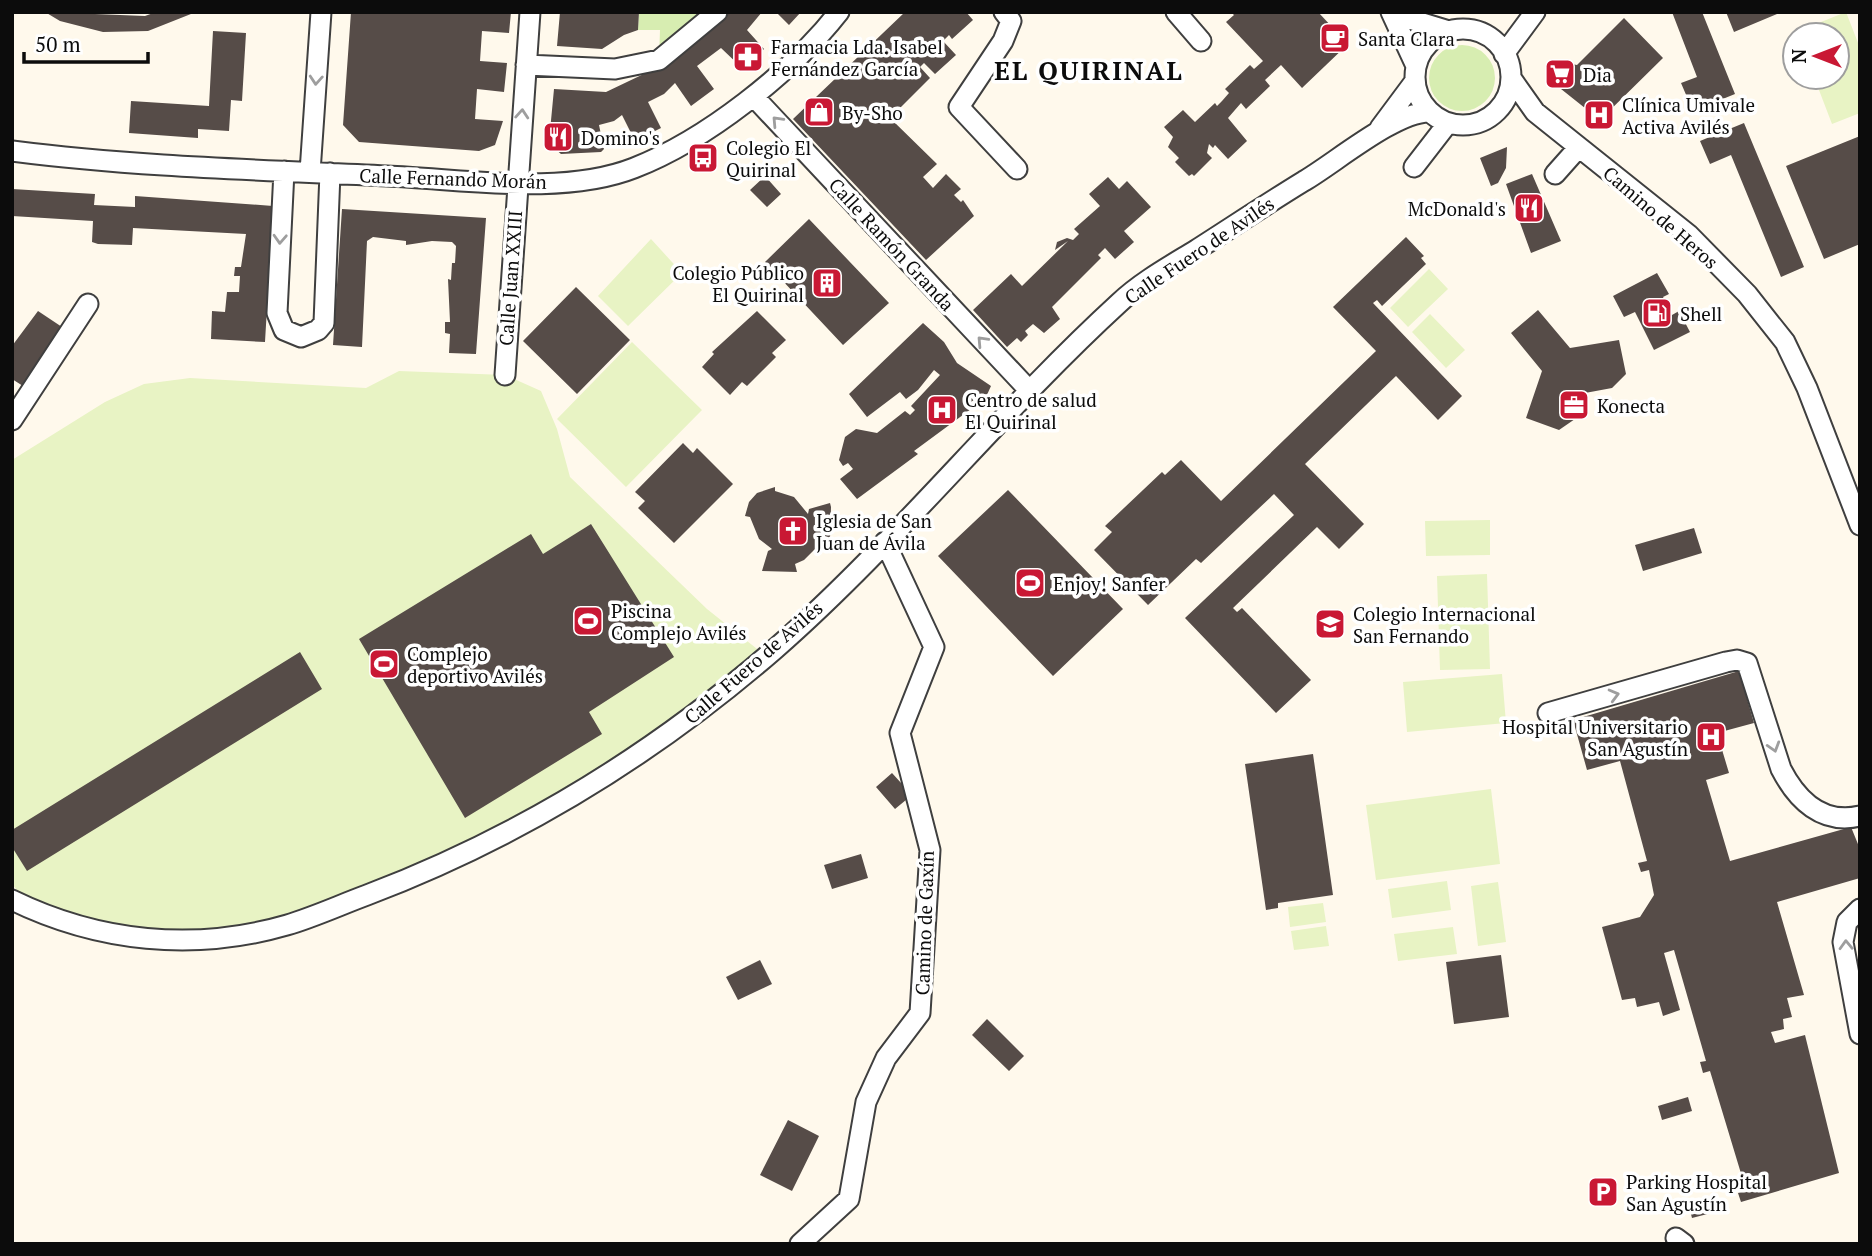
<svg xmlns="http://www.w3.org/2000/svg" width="1872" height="1256" font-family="'PT Serif',serif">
<rect width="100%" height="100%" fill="#fff9ec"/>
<path fill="#d7edb1" d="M639,12H717L659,60L660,30H638Z
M1429 78a33 33 0 1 1 66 0a33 33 0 1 1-66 0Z"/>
<path fill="#e8f3c4" d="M1846,12L1860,48V113L1832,124L1814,77H1837V35H1797L1796,32Z
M651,239L682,273L628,326L598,296Z
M1429,269L1448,289L1408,327L1390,308Z
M1430,314L1465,350L1446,368L1412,332Z
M632,342L702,410L626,487L557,419Z
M399,371L505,375L541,391L557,429L570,477L707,609L766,656L588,789L287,925L180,941L33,910L12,884V460L105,402L144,384L190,378L366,388Z
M1490,520V555L1426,556L1425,521Z
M1487,574L1490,669L1440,670L1437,576Z
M1502,674L1506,723L1407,732L1403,682Z
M1491,789L1500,864L1376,880L1366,805Z
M1447,881L1451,910L1392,918L1388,889Z
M1498,882L1506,942L1478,946L1471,886Z
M1323,903L1326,922L1290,927L1288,907Z
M1326,926L1329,946L1294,950L1291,931Z
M1453,927L1457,954L1398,961L1394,934Z"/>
<path fill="#564c48" d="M45,12L145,16L156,12H196L148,31L103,32L60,21Z
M351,12H511L509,33L482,31L480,61L507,63L504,92L477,89L475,119L503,121L495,145L479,151L359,142L343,125Z
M560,12H639L638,30L624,35L602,49L557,46Z
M722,12H762L747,30L764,49L742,68L721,48L697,66L714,89L691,106L675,83L664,94L648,102L661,128L635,141L622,115L614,121L599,125L604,149L601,152L561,154L554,148L550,131L554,89L606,92L650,71Z
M776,12H801L789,25Z
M905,12H966L973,20L952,39L949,35L943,41L956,55L935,74L924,63L920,67L930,78L890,118L937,164L923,177L933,188L946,174L961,189L954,195L961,202L963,200L974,216L926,260L793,119Z
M1231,12H1318L1348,44L1302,88L1281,65L1265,80L1270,86L1246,109L1241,103L1228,118L1247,141L1228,159L1215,145L1213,148L1209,144L1207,153L1212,158L1194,176L1192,174L1189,176L1175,162L1179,158L1168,147L1173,137L1164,127L1183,110L1195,122L1215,103L1217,106L1222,101L1229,93L1225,89L1250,65L1254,69L1263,61L1226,22L1234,15Z
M1672,12H1702L1735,94L1693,111L1681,83L1697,77Z
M1726,12H1782L1734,32Z
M1624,18L1663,58L1600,120L1556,85L1553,73L1561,62L1577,65Z
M213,31L246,33L242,101L231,100L229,131L198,129V138L129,133L131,101L209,106Z
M1744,123L1804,267L1781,277L1731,155L1710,164L1700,141Z
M1860,136V244L1824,259L1786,166Z
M1507,147L1506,168L1498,183L1491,186L1480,158Z
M1532,174L1561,241L1531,253L1506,184Z
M765,176L781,194L767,207L750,190Z
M1108,177L1119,189L1127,181L1151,207L1124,231L1134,242L1115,259L1105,248L1098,255L1101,258L1052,307L1060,319L1044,333L1033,324L1025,331L1028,335L1021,342L1017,338L1007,347L973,310L1011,274L1022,286L1068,241L1055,250L1057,242L1067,238L1073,240L1079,234L1074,229L1100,206L1089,194Z
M12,189L95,194L94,205L135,207V196L273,206L265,342L211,339L212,311L225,312L227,292H239L240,276H234L235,267H241L246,234L133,228L132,245L98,244L92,242L93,221L12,216Z
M342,209L486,218L476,354L449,353L450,334L445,333V322H450L448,279L451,280L452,263H455L456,246L452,242L432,241L406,245V241L373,237L367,241L362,347L333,345Z
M809,219L889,303L843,345L765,262Z
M1406,237L1424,256L1421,258L1426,264L1382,306L1377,300L1373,303L1462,396L1438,420L1396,376L1305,464L1364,524L1339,549L1317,527L1233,608L1237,612L1242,608L1311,680L1276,713L1185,618L1294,515L1274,494L1201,563L1196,559L1148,605L1094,550L1112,532L1105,526L1162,472L1165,475L1181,460L1221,501L1376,351L1333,307Z
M1657,273L1669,294L1663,297L1672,315L1679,311L1690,332L1654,350L1635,312L1624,317L1613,296Z
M576,287L630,340L577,394L523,341Z
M1538,310L1570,348L1619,340L1626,374L1612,388L1585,393L1575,419L1559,430L1526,418L1542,371L1511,333Z
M38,311L62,327L23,386L12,379V346Z
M757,311L786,340L772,353L776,357L747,386L742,382L730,395L702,367L714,354L712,352Z
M923,323L944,342L957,363L991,386L981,408L974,400L967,405L971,409L914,451L918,454L857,499L840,479L853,469L848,463L843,466L839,460L845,437L856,429L877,433L905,411L910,415L915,410L911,406L940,375L934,370L918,390L906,399L900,392L867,417L849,394Z
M683,443L693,453L697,448L733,484L674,543L638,508L645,501L635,492Z
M775,487V491L794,497L808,514L809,509L830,503L831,507L830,539L823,535L819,545L804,560L795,564L797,572L762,571L768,551L772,549L759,539L750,517L745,516L749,502L757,493Z
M1008,490L1123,609L1053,676L938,556Z
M591,524L674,657L589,712L602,734L465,818L359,639L531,534L543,554Z
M1694,528L1702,553L1643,571L1635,545Z
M300,652L322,689L27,871L12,847V830Z
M1739,671L1754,723L1717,733L1729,773L1706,780L1730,861L1851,827L1860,849V878L1777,902L1804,995L1787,998L1792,1017L1783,1019L1784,1029L1771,1032L1775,1043L1805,1035L1839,1173L1741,1202L1738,1193L1746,1190L1710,1071L1703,1073L1700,1062L1706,1061L1674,950L1664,953L1680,1010L1663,1016L1659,1002L1637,1007L1635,998L1622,1000L1602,927L1640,917L1654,895L1649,870L1641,872L1638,863L1647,861L1620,761L1587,770L1573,720Z
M1313,754L1333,895L1278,903V908L1266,910L1245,764Z
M892,773L912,795L895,809L876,787Z
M861,854L868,878L832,889L824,865Z
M1501,955L1509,1017L1454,1024L1446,962Z
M760,960L772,984L738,1000L726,977Z
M987,1019L1024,1056L1009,1071L972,1035Z
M1688,1097L1692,1111L1662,1120L1658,1106Z
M788,1120L819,1136L792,1191L760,1175Z
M1715,1196L1719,1211L1692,1218L1688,1203Z"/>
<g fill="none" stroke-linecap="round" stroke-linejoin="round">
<g stroke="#3f3f3f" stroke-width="23">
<path id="minor" d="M1004,12L1011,21L1003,41L959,107L1017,169
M1176,12L1201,41
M1391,12L1416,66
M1393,14L1449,31
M1415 77a48 48 0 1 1 96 0a48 48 0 1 1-96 0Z
M1504,54L1535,12
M526,65L615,69L659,60L717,12
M1511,78L1535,112L1689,235L1747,294L1785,342L1807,388L1860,525
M755,98L1029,390
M1380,128L1415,81
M12,151C136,167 263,170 387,176C463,179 563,196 634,168C706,140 791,73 839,12
M1414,167L1448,123
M284,171L277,313L284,330L301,337L318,330L324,323L330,173
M310,172L321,12
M1555,174L1579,147
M505,375L530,12
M12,420L88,304
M1548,713L1726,662L1737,660L1747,663L1781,769C1797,800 1822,825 1860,816
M12,900C98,942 194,952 287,925C314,917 340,905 367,895C517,838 653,755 775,649C897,542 999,413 1119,303C1141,282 1170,266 1196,250C1232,227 1268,203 1304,181C1335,163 1396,111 1430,112
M1860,909L1847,922L1843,942L1860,1034
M1676,1238L1684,1244
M800,1244L849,1199L866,1102L886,1058L920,1013L930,850L900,733L934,647L885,542"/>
</g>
<use href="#minor" stroke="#fff" stroke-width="19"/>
</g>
<defs><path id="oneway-chevron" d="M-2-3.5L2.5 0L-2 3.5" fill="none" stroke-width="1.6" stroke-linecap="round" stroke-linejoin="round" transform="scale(1.75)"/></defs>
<g stroke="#9e9e9e">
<use href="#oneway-chevron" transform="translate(316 80) rotate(94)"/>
<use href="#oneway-chevron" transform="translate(522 114) rotate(-86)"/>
<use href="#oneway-chevron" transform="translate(777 121) rotate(-133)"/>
<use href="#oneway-chevron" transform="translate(280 239) rotate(93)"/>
<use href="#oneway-chevron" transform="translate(982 341) rotate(-133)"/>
<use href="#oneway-chevron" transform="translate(1614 695) rotate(-15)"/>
<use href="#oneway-chevron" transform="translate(1774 747) rotate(73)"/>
<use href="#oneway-chevron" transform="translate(1846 945) rotate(-92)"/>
</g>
<defs>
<g id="cafe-square" transform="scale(1.575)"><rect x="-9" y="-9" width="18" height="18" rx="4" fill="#c91834" stroke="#fff"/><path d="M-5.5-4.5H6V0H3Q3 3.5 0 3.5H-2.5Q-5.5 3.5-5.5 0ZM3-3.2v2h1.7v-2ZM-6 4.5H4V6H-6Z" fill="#fff"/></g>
<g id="pharmacy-square" transform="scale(1.575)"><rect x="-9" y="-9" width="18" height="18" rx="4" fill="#c91834" stroke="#fff"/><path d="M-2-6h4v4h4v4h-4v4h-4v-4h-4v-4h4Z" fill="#fff"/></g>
<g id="supermarket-square" transform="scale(1.575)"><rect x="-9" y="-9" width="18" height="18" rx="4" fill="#c91834" stroke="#fff"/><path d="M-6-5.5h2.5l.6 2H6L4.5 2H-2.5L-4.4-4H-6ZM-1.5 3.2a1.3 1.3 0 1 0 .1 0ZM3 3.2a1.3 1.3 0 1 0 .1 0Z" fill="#fff"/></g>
<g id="shop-square" transform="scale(1.575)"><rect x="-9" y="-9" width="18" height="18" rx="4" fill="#c91834" stroke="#fff"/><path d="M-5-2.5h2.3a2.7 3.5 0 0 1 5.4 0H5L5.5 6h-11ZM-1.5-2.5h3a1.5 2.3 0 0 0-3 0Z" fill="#fff"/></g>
<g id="hospital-square" transform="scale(1.575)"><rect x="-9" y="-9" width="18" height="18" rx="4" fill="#c91834" stroke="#fff"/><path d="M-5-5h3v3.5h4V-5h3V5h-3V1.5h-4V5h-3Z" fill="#fff"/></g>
<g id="restaurant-square" transform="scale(1.575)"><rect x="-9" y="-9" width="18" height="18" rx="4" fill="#c91834" stroke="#fff"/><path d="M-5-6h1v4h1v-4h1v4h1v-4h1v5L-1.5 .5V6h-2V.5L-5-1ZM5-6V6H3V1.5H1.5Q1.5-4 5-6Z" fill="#fff"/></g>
<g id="bus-square" transform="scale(1.575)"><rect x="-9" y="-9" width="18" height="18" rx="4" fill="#c91834" stroke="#fff"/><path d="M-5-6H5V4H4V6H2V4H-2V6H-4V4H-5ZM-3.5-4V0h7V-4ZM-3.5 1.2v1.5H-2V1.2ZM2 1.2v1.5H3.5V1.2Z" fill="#fff"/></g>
<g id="building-square" transform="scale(1.575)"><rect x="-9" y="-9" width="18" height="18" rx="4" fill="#c91834" stroke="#fff"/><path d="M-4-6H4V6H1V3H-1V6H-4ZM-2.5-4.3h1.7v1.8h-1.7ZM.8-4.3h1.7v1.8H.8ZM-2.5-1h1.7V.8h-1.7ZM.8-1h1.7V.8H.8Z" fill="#fff"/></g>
<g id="fuel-square" transform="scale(1.575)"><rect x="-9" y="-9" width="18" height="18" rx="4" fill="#c91834" stroke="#fff"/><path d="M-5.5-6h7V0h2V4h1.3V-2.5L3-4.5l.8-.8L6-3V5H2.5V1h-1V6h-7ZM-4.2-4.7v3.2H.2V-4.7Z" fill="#fff"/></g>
<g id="office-square" transform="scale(1.575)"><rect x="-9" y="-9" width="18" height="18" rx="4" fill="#c91834" stroke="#fff"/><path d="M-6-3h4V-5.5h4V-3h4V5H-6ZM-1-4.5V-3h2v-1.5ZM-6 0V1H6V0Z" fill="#fff"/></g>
<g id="church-square" transform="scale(1.575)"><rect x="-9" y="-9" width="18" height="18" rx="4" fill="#c91834" stroke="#fff"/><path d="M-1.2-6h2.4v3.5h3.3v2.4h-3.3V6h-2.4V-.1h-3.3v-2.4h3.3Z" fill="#fff"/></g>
<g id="stadium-square" transform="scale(1.575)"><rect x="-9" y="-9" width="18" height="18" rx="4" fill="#c91834" stroke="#fff"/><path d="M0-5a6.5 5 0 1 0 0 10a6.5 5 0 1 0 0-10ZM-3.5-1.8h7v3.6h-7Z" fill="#fff"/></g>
<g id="school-square" transform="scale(1.575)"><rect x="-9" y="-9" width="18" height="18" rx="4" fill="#c91834" stroke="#fff"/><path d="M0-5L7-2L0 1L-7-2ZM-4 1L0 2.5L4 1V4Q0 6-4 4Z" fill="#fff"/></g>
<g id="parking-square" transform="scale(1.575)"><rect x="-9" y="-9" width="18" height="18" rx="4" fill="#c91834" stroke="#fff"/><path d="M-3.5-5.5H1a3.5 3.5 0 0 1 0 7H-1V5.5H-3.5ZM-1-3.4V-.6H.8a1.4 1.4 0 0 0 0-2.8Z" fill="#fff"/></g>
</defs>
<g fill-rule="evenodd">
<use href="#cafe-square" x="1335" y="38"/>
<use href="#pharmacy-square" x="748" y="57"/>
<use href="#supermarket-square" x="1560" y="74"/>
<use href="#shop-square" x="819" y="112"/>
<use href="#hospital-square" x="1599" y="115"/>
<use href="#restaurant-square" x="558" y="137"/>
<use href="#bus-square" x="703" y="158"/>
<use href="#restaurant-square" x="1529" y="208"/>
<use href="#building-square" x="827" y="283"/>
<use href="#fuel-square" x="1657" y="313"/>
<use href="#office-square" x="1574" y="405"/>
<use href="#hospital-square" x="942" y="410"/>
<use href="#church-square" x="793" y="531"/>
<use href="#stadium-square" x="1030" y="583"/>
<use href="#stadium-square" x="588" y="621"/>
<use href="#school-square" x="1330" y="624"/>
<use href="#stadium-square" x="384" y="664"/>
<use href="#hospital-square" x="1711" y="737"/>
<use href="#parking-square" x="1603" y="1192"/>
</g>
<g text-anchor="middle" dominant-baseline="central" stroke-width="7" stroke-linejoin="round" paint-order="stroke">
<g font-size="19" fill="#0c0c0c" stroke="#fff" text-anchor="start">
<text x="1358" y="38">Santa Clara</text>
<text x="771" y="46">Farmacia Lda. Isabel<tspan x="771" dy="22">Fernández García</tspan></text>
<text x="1583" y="74">Dia</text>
<text x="1622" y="104">Clínica Umivale<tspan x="1622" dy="22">Activa Avilés</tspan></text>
<text x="842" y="112">By-Sho</text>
<text x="581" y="137">Domino's</text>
<text x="726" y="147">Colegio El<tspan x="726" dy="22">Quirinal</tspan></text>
<text x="1506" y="208" text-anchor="end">McDonald's</text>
<text x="804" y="272" text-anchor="end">Colegio Público<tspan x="804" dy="22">El Quirinal</tspan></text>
<text x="1680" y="313">Shell</text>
<text x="965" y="399">Centro de salud<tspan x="965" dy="22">El Quirinal</tspan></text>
<text x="1597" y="405">Konecta</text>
<text x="816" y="520">Iglesia de San<tspan x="816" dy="22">Juan de Ávila</tspan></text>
<text x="1053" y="583">Enjoy! Sanfer</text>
<text x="611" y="610">Piscina<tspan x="611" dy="22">Complejo Avilés</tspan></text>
<text x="1353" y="613">Colegio Internacional<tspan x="1353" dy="22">San Fernando</tspan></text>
<text x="407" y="653">Complejo<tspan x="407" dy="22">deportivo Avilés</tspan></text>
<text x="1688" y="726" text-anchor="end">Hospital Universitario<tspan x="1688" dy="22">San Agustín</tspan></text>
<text x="1626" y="1181">Parking Hospital<tspan x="1626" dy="22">San Agustín</tspan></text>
</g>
<g font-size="19" fill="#0c0c0c" stroke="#fff">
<text transform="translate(453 178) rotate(2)">Calle Fernando Morán</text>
<text transform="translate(1661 217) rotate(41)">Camino de Heros</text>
<text transform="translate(892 244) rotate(47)">Calle Ramón Granda</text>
<text transform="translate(1199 250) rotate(-34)">Calle Fuero de Avilés</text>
<text transform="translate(510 278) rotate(-86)">Calle Juan XXIII</text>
<text transform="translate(753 662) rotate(-41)">Calle Fuero de Avilés</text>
<text transform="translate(924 923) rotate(-88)">Camino de Gaxín</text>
</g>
<g font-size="26" font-weight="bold" letter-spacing="2" fill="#0c0c0c" stroke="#fff">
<text x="1089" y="70">EL QUIRINAL</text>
</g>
</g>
<rect width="1872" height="1256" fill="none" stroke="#0c0c0c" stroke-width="28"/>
<g transform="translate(1816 56) rotate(270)"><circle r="33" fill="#ffffff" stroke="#9e9e9e" stroke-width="2"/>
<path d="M0-5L12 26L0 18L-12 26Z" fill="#c91834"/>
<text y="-10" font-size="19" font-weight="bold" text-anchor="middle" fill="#0c0c0c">N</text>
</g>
<path d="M24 52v10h124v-10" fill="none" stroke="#0c0c0c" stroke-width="3.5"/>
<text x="35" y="52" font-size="21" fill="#0c0c0c" stroke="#ffffff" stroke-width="5" paint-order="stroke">50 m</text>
</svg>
